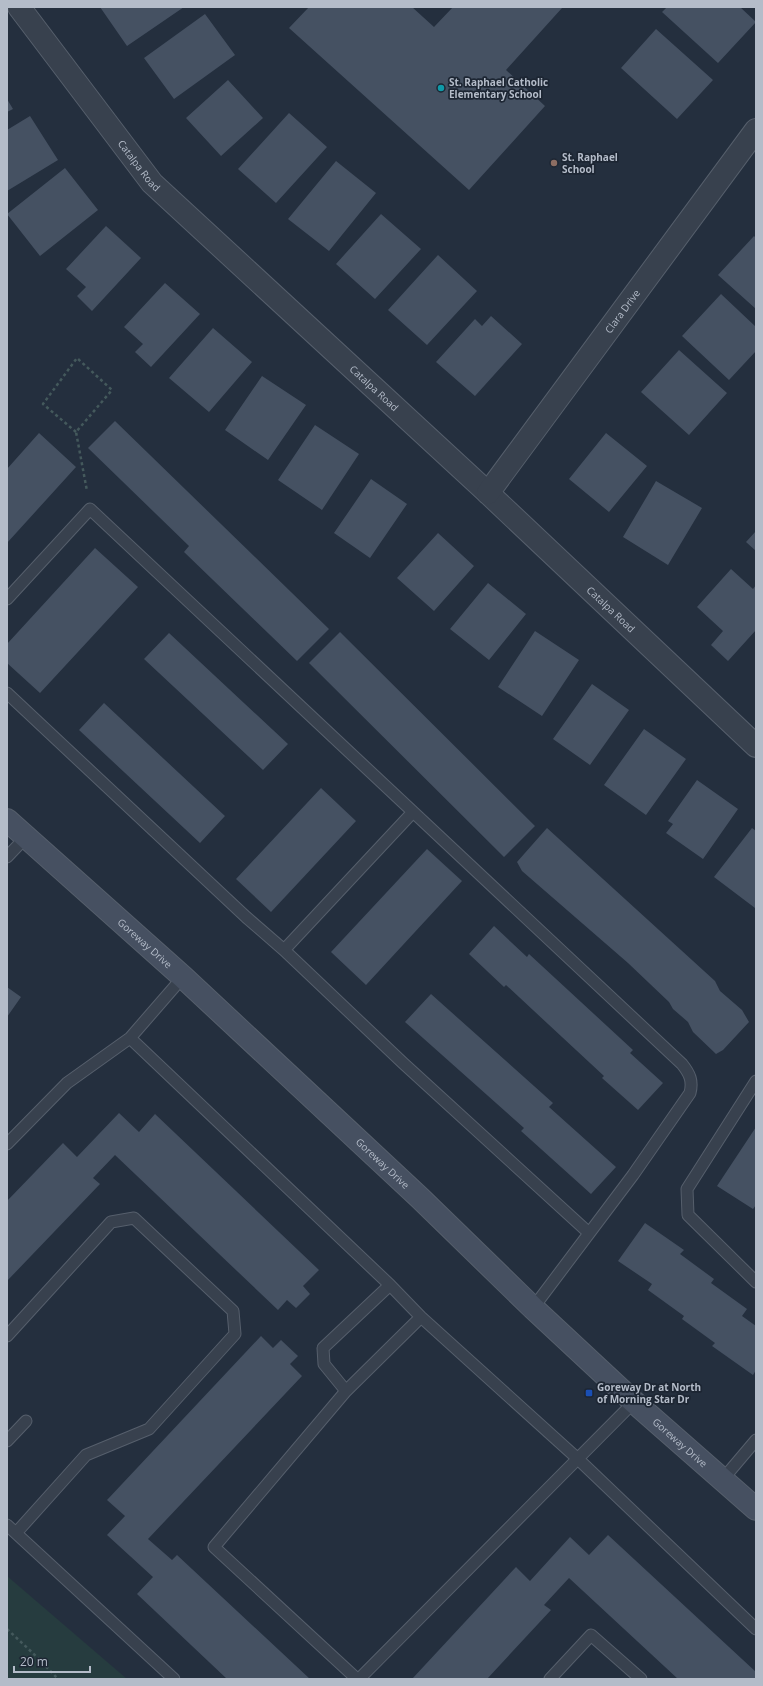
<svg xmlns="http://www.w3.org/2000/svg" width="763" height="1686" font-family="'Open Sans',sans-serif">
<rect width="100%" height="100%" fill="#242f3e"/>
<path fill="#263c3f" d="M7,1576L127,1679H7Z"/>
<path fill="#455162" d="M100,7H184L127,46Z
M309,7H412L434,27L453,7H560L562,8L506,70L545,106L469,190L289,28Z
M667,7H740L756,22L718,63L662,12Z
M205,14L235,55L174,99L144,58Z
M656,29L713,80L677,119L621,68Z
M228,80L263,118L221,156L186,118Z
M7,99L13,109L7,112Z
M289,113L327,147L276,203L238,169Z
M30,116L58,160L7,191V130Z
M336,161L376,193L329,251L288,219Z
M65,168L98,210L40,256L7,214Z
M381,214L421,249L375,299L336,264Z
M106,226L141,258L92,311L77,296L86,287L66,269Z
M754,236L756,238V309L718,275Z
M438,255L477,291L427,345L388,310Z
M165,283L200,314L151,367L135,352L143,344L124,327Z
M721,294L756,327V351L729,380L682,336Z
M491,316L522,344L475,396L436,362L475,319L482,326Z
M213,328L252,362L209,412L169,378Z
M679,350L727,393L689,435L641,392Z
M262,376L306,405L268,460L225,430Z
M115,421L329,629L297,661L184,552L189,546L88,448Z
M315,425L359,454L322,510L278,480Z
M39,433L76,467L7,543V469Z
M606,433L647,466L609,512L569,479Z
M371,479L407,504L370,558L334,533Z
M656,481L702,508L668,565L623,537Z
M756,531V551L746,542Z
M438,533L474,566L434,611L397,578Z
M95,548L138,587L40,693L7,663V644Z
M731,569L753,589L756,585V630L728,661L711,645L723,631L697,607Z
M488,583L526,614L489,660L450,629Z
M535,631L579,660L542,716L498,687Z
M340,632L535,826L504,857L309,663Z
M169,633L288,744L263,770L144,659Z
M592,684L629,710L590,765L553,739Z
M104,703L225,816L200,843L79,730Z
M644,729L686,759L646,815L604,785Z
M697,780L738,809L703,859L666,833L673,824L668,821Z
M321,788L356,821L271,912L236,879Z
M547,828L715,981L720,991L742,1010L749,1022L723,1050L716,1054L693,1032L688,1022L673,1009L669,1002L628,963L522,871L517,862Z
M752,828L756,831V906L755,908L714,877Z
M427,849L462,881L366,985L331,952Z
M494,926L527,957L529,954L633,1050L630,1053L663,1083L638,1110L602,1078L604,1076L506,985L504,987L469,954Z
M7,987L21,997L7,1017Z
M431,994L553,1103L549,1107L616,1167L591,1194L521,1131L524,1128L405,1022Z
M119,1113L139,1132L155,1114L319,1270L303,1286L310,1294L296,1308L287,1300L278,1310L115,1155L93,1178L100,1184L7,1281V1201L63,1143L77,1157Z
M756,1127V1205L753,1209L717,1186Z
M645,1223L684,1250L680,1254L714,1279L711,1283L747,1309L742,1316L756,1326V1370L753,1375L712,1346L715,1343L682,1319L684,1316L648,1290L652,1284L618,1261Z
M261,1336L273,1348L281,1340L298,1356L290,1364L302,1376L148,1539L172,1560L177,1555L310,1679H227L137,1594L153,1577L107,1535L125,1516L107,1500Z
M608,1535L756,1672V1679H678L569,1578L544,1605L551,1610L487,1679H412L516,1567L530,1581L570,1537L589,1555Z"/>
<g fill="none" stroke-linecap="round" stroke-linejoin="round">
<g stroke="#565f6c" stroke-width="13">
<path id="service" d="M7,599L90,509L682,1064C690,1074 693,1081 690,1093L633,1175L533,1308
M7,693L246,917L284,950L403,1063L589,1233
M7,857L26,837
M284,950L413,812
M130,1038L183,977
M756,1081L687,1189L688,1215L756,1282
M7,1144L67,1083L130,1038L390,1285L421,1317L578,1459L756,1629
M7,1336L111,1222L134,1218L233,1311L235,1334L149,1429L86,1455L16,1533
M346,1391L324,1364L323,1348L390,1285
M7,1441L26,1421
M723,1479L756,1440
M7,1525L174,1679
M357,1679L214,1547L346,1391L421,1317
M359,1679L634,1402
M550,1679L591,1635L641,1679"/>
</g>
<g stroke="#565f6c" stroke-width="24">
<g id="minor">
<path id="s1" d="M19,7L152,183L488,493L756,746"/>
<path id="s2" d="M488,493L756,130"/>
</g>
</g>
<g stroke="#565f6c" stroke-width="24">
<g id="secondary">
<path id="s3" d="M7,820L183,977L420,1198L533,1308L634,1402L756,1509"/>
</g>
</g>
<path stroke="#44595c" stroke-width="2.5" stroke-dasharray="3 3" stroke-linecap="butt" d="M76,432L43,404L77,358L112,390L76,432L87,491
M7,1629L37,1657L58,1679"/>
<use href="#service" stroke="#38414e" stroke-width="11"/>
<use href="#minor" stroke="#38414e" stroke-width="22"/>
<use href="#secondary" stroke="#465061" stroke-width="22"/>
</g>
<circle fill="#0f9aa8" stroke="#1d2633" stroke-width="1.5" cx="441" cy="88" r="4"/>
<circle fill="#8d6e63" stroke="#1d2633" stroke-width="1.5" cx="554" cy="163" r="4"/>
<rect fill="#1a4fb4" stroke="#1d2633" stroke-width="1.5" x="585" y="1389" width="8" height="8" rx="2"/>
<g text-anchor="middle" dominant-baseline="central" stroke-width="3.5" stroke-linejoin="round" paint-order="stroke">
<g font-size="10" font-weight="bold" fill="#b4bcc9" stroke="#1d2633" text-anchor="start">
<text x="449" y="82">St. Raphael Catholic<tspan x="449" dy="12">Elementary School</tspan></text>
<text x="562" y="157">St. Raphael<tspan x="562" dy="12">School</tspan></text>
<text x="597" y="1387">Goreway Dr at North<tspan x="597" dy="12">of Morning Star Dr</tspan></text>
</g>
<g font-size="10" fill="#b4bcc9" stroke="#1d2633">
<text stroke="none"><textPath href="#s1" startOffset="199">Catalpa Road</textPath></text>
<text stroke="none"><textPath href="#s2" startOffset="226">Clara Drive</textPath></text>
<text stroke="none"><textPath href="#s1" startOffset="523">Catalpa Road</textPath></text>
<text stroke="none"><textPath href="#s1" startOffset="847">Catalpa Road</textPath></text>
<text stroke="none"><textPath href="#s3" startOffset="185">Goreway Drive</textPath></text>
<text stroke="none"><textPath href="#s3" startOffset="509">Goreway Drive</textPath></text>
<text stroke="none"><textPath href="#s3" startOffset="917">Goreway Drive</textPath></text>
</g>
</g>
<rect width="763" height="1686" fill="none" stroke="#b4bcc9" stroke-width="16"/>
<path d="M14 1666v6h76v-6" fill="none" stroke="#b4bcc9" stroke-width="2"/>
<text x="20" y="1666" font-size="12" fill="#b4bcc9" stroke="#1d2633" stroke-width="3" paint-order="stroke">20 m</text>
</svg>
